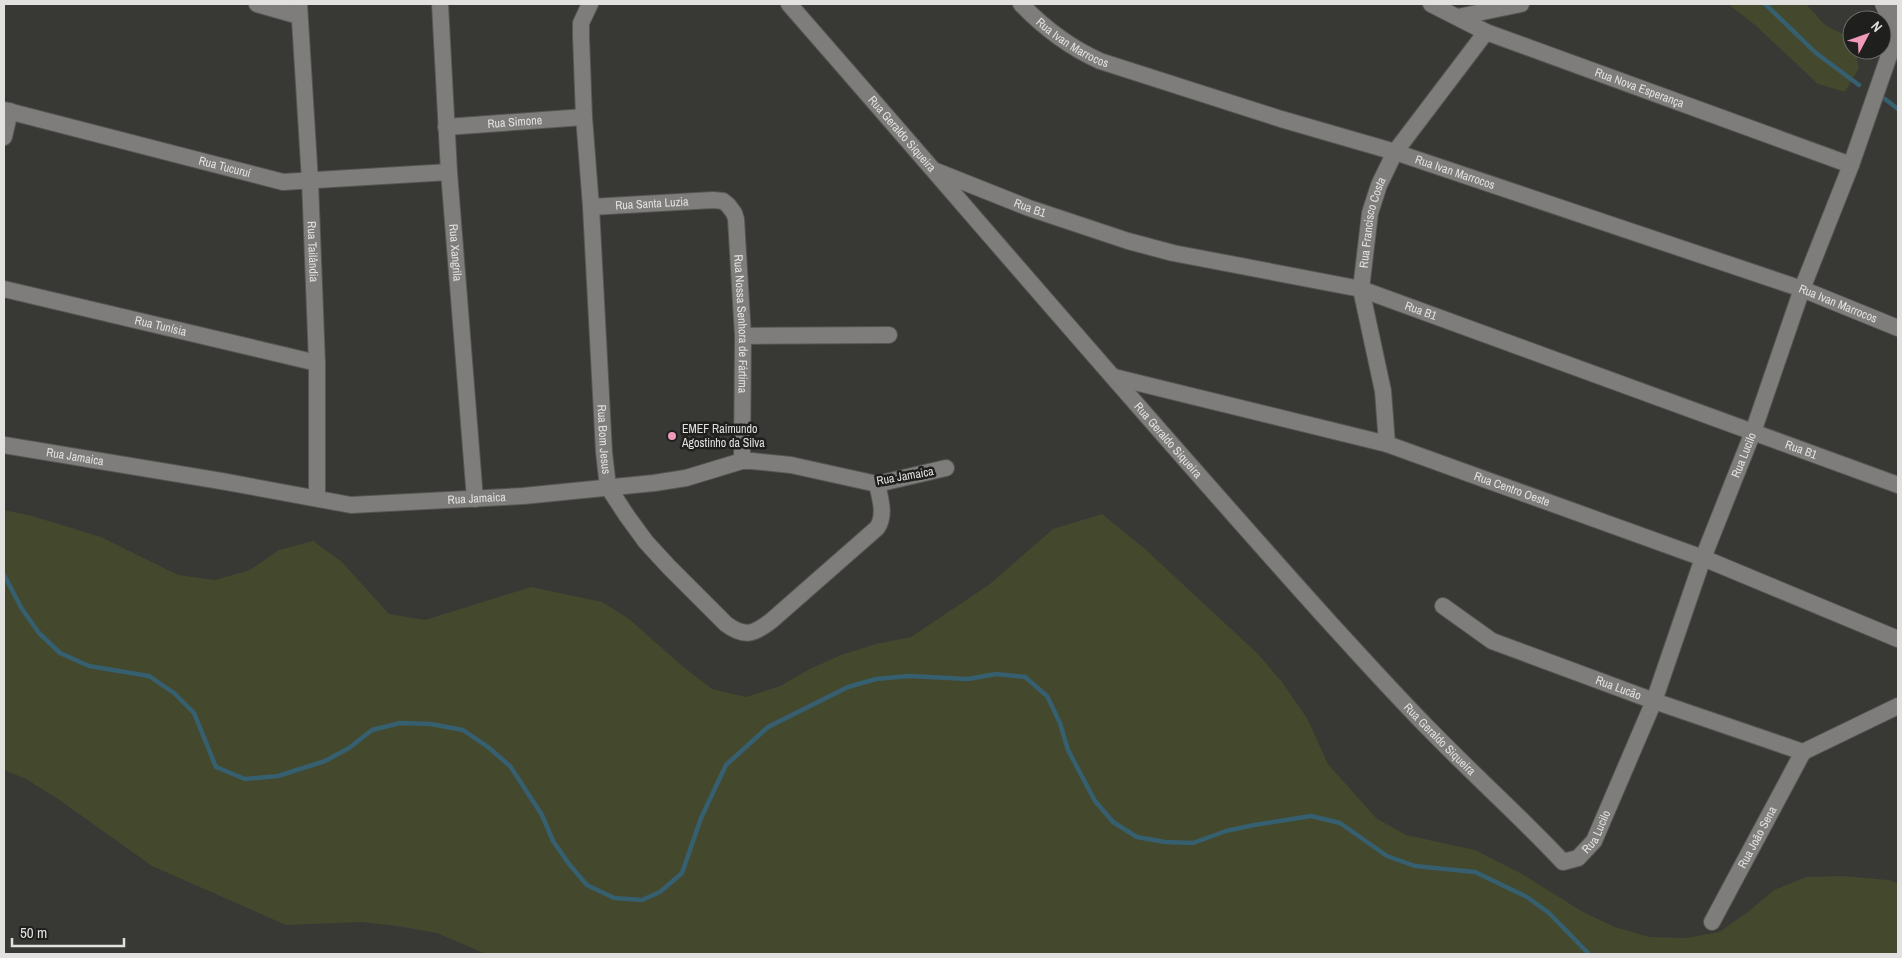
<svg xmlns="http://www.w3.org/2000/svg" width="1902" height="958" font-family="'Archivo Narrow',sans-serif">
<rect width="100%" height="100%" fill="#383835"/>
<path fill="#44482d" d="M1728,4H1806L1825,25L1852,39V50H1855L1859,68L1845,92L1818,84L1755,25Z
M4,510L32,516L101,537L178,575L215,580L250,570L279,550L313,541L342,562L389,614L425,620L531,587L602,602L628,618L681,665L712,689L746,697L780,686L810,669L841,655L876,644L911,637L990,584L1053,529L1102,514L1144,548L1259,655L1282,682L1307,718L1328,764L1376,818L1406,835L1475,850L1522,874L1583,912L1615,927L1649,937L1686,938L1719,932L1748,912L1774,890L1806,877L1842,876L1889,880L1898,883V954H486L437,933L397,926L361,922L286,925L152,866L58,799L26,779L4,770Z"/>
<g fill="none" stroke-linecap="round" stroke-linejoin="round">
<path stroke="#365f6f" stroke-width="4.5" d="M1765,4L1816,53L1859,85
M1885,99L1898,109
M4,575L22,609L39,633L60,653L89,666L149,676L174,693L194,713L216,767L245,779L278,776L325,761L349,748L372,730L400,723L431,724L463,730L488,747L510,766L542,815L553,841L569,864L587,885L614,898L642,900L660,892L682,873L701,818L726,765L768,727L848,687L876,679L909,676L968,679L996,674L1025,677L1047,696L1060,723L1068,750L1095,801L1113,822L1137,837L1165,842L1193,843L1226,831L1254,825L1311,816L1340,823L1387,856L1415,866L1475,872L1527,897L1549,913L1589,954"/>
<g stroke="#565554" stroke-width="18">
<g id="minor">
<path d="M257,4L299,16"/>
<path id="s1" d="M299,4L310,181L317,363V498"/>
<path id="s2" d="M440,4L449,172L475,499"/>
<path id="s3" d="M590,4L581,23V36L584,117L591,207L604,452L608,487L627,516L646,542L669,567L726,624C745,638 754,634 771,621L877,528C886,515 880,498 877,484"/>
<path id="s4" d="M789,4C970,211 1148,421 1332,625C1366,662 1400,700 1435,735C1477,778 1522,818 1563,862L1578,858L1594,841L1654,701L1703,558L1753,432L1802,289L1851,165L1898,30"/>
<path id="s5" d="M1021,4C1044,28 1069,47 1100,61L1281,119L1395,152L1802,289L1898,328"/>
<path id="s6" d="M1431,4L1486,32L1851,165"/>
<path d="M1458,17L1521,4"/>
<path id="s7" d="M4,110L283,182L449,172"/>
<path id="s8" d="M446,127L584,117"/>
<path d="M4,137L10,111"/>
<path id="s9" d="M936,171L1029,208L1128,241L1173,253L1361,289L1898,485"/>
<path id="s10" d="M591,207L713,200L723,201L728,205L734,213L736,219L743,336L742,461"/>
<path id="s11" d="M4,289L317,363"/>
<path d="M743,336L889,335"/>
<path id="s12" d="M1114,377L1387,444L1703,558L1898,639"/>
<path id="s13" d="M1387,444L1383,391L1361,289L1370,213L1379,185L1395,152L1486,32"/>
<path id="s14" d="M4,445L221,481L351,505L523,496L654,483L686,478L742,461H752L791,465L877,484L946,468"/>
<path id="s15" d="M1443,606L1492,641L1654,701L1803,752"/>
<path d="M1803,752L1898,706"/>
<path id="s16" d="M1712,922L1803,752"/>
</g>
</g>
<g stroke="#565554" stroke-width="21">
<path id="tertiary" d="M1885,4L1898,29"/>
</g>
<use href="#minor" stroke="#7e7d7b" stroke-width="16"/>
<use href="#tertiary" stroke="#7e7d7b" stroke-width="20"/>
</g>
<circle fill="#ef9ab8" stroke="#1f1f1e" stroke-width="2" cx="672" cy="436" r="5"/>
<g text-anchor="middle" dominant-baseline="central" stroke-width="5" stroke-linejoin="round" paint-order="stroke">
<g font-size="12" fill="#e2e1e0" stroke="#1f1f1e">
<text stroke="none"><textPath href="#s5" startOffset="65">Rua Ivan Marrocos</textPath></text>
<text stroke="none"><textPath href="#s6" startOffset="225">Rua Nova Esperança</textPath></text>
<text stroke="none"><textPath href="#s8" startOffset="69">Rua Simone</textPath></text>
<text stroke="none"><textPath href="#s4" startOffset="172">Rua Geraldo Siqueira</textPath></text>
<text stroke="none"><textPath href="#s7" startOffset="228">Rua Tucuruí</textPath></text>
<text stroke="none"><textPath href="#s5" startOffset="470">Rua Ivan Marrocos</textPath></text>
<text stroke="none"><textPath href="#s10" startOffset="61">Rua Santa Luzia</textPath></text>
<text stroke="none"><textPath href="#s9" startOffset="101">Rua B1</textPath></text>
<text stroke="none"><textPath href="#s13" startOffset="225">Rua Francisco Costa</textPath></text>
<text stroke="none"><textPath href="#s1" startOffset="248">Rua Tailândia</textPath></text>
<text stroke="none"><textPath href="#s2" startOffset="249">Rua Xangrila</textPath></text>
<text stroke="none"><textPath href="#s5" startOffset="875">Rua Ivan Marrocos</textPath></text>
<text stroke="none"><textPath href="#s9" startOffset="506">Rua B1</textPath></text>
<text stroke="none"><textPath href="#s10" startOffset="260">Rua Nossa Senhora de Fártima</textPath></text>
<text stroke="none"><textPath href="#s11" startOffset="161">Rua Tunísia</textPath></text>
<text stroke="none"><textPath href="#s3" startOffset="438">Rua Bom Jesus</textPath></text>
<text stroke="none"><textPath href="#s4" startOffset="578">Rua Geraldo Siqueira</textPath></text>
<text stroke="none"><textPath href="#s9" startOffset="911">Rua B1</textPath></text>
<text stroke="none"><textPath href="#s4" startOffset="1609">Rua Lucilo</textPath></text>
<text stroke="none"><textPath href="#s14" startOffset="72">Rua Jamaica</textPath></text>
<text transform="translate(905 476) rotate(-10)">Rua Jamaica</text>
<text stroke="none"><textPath href="#s12" startOffset="414">Rua Centro Oeste</textPath></text>
<text stroke="none"><textPath href="#s14" startOffset="478">Rua Jamaica</textPath></text>
<text stroke="none"><textPath href="#s15" startOffset="195">Rua Lucão</textPath></text>
<text stroke="none"><textPath href="#s4" startOffset="982">Rua Geraldo Siqueira</textPath></text>
<text stroke="none"><textPath href="#s4" startOffset="1204">Rua Lucilo</textPath></text>
<text stroke="none"><textPath href="#s16" startOffset="96">Rua João Sena</textPath></text>
</g>
<g font-size="12" fill="#e2e1e0" stroke="#1f1f1e" text-anchor="start">
<text x="682" y="429">EMEF Raimundo<tspan x="682" dy="14">Agostinho da Silva</tspan></text>
</g>
</g>
<rect width="1902" height="958" fill="none" stroke="#e2e1e0" stroke-width="10"/>
<g transform="translate(1867 35) rotate(49)"><circle r="24" fill="#1f1f1e" stroke="#6d6d6c"/>
<path d="M0-4L9 19L0 12L-9 19Z" fill="#ef9ab8"/>
<text y="-8" font-size="14" font-weight="bold" text-anchor="middle" fill="#e2e1e0">N</text>
</g>
<path d="M12 938v8h112v-8" fill="none" stroke="#e2e1e0" stroke-width="2.5"/>
<text x="20" y="938" font-size="15" fill="#e2e1e0" stroke="#1f1f1e" stroke-width="4" paint-order="stroke">50 m</text>
</svg>
